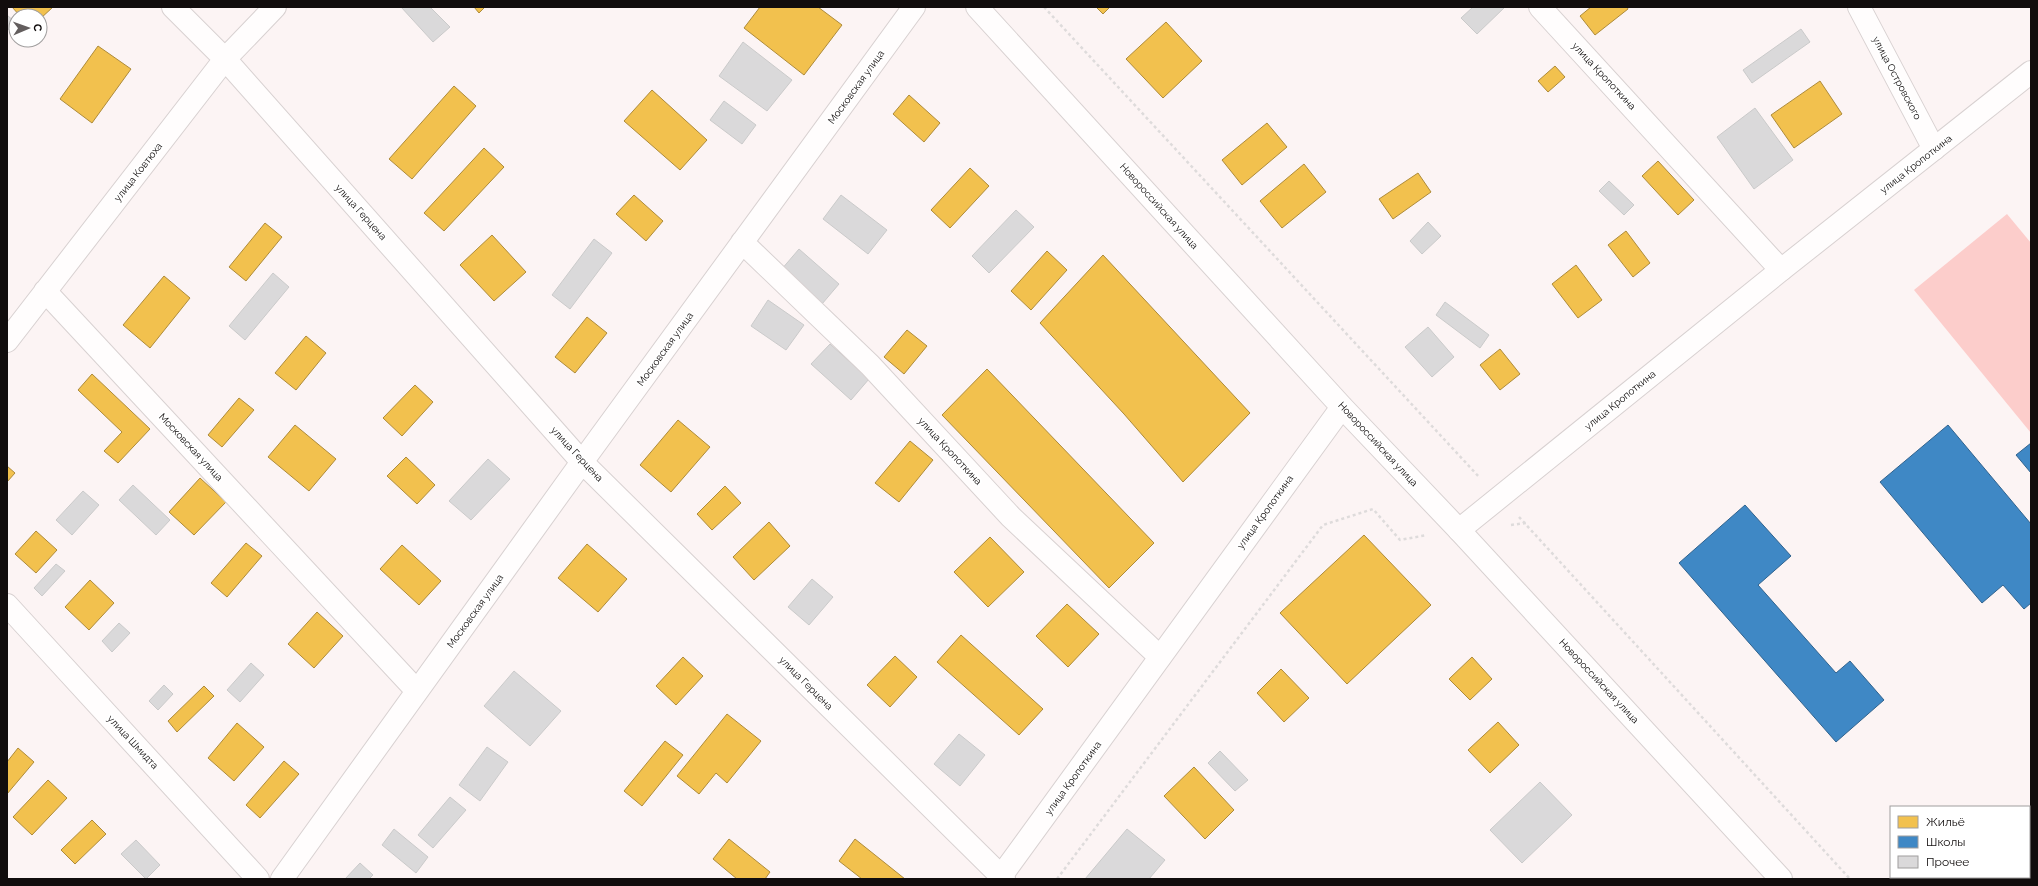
<svg xmlns="http://www.w3.org/2000/svg" width="2038" height="886" font-family="Raleway,sans-serif">
<rect width="100%" height="100%" fill="#fcf4f4"/>
<path fill="#fccdcb" d="M2007,214L2031,243V433L1914,290Z"/>
<path fill="#f2c14e" stroke="#ae8b3a" d="M12,7H53L40,19V16H20Z
M474,7H485L479,13Z
M760,7H818L842,25L804,75L744,28Z
M1096,7H1110L1103,14Z
M1591,7H1627L1628,9L1595,35L1580,16Z
M1166,22L1202,61L1163,98L1126,59Z
M98,46L131,69L92,123L60,99Z
M1555,66L1565,77L1548,92L1538,81Z
M1820,81L1842,114L1794,148L1771,115Z
M454,86L476,106L412,179L389,159Z
M652,90L707,140L680,170L624,121Z
M909,95L940,123L924,142L893,114Z
M1267,123L1287,147L1242,185L1222,160Z
M484,148L504,167L444,231L424,213Z
M1658,161L1694,200L1678,215L1642,176Z
M1304,164L1326,192L1282,228L1260,201Z
M970,168L989,186L950,228L931,210Z
M1418,173L1431,192L1393,219L1379,199Z
M634,195L663,221L646,241L616,214Z
M265,223L282,237L246,281L229,267Z
M1626,231L1650,263L1633,277L1608,245Z
M492,235L526,272L494,301L460,265Z
M1047,251L1067,270L1031,310L1011,291Z
M1103,255L1250,413L1183,482L1124,414L1040,323Z
M1576,265L1602,300L1578,318L1552,284Z
M164,276L190,298L150,348L123,325Z
M587,317L607,333L575,373L555,357Z
M907,330L927,346L904,374L884,357Z
M306,336L326,353L296,390L275,373Z
M1500,349L1520,374L1500,390L1480,365Z
M987,369L1154,543L1109,588L942,415Z
M92,374L150,429L118,463L104,451L122,432L78,390Z
M415,385L433,402L402,436L383,418Z
M239,398L254,410L222,447L208,435Z
M678,420L710,447L671,492L640,465Z
M295,425L336,459L309,491L268,457Z
M910,441L933,460L899,502L875,483Z
M406,457L435,485L417,504L387,476Z
M7,466L15,473L7,482Z
M200,478L226,502L194,535L169,512Z
M725,486L741,503L712,530L697,514Z
M769,522L790,546L754,580L733,557Z
M36,531L57,550L36,573L15,554Z
M1364,535L1431,605L1347,684L1280,613Z
M990,537L1024,572L988,607L954,572Z
M246,543L262,556L227,597L211,583Z
M587,544L627,579L598,612L558,578Z
M402,545L441,581L419,605L380,569Z
M90,580L114,603L89,630L65,607Z
M1067,604L1099,634L1068,667L1036,636Z
M317,612L343,636L314,668L288,644Z
M961,635L1043,709L1019,735L937,662Z
M895,656L917,677L890,707L867,685Z
M683,657L703,676L676,705L656,686Z
M1472,657L1492,679L1470,700L1449,679Z
M1281,669L1309,698L1284,722L1257,693Z
M204,686L214,696L177,732L168,721Z
M727,714L761,741L727,783L716,773L699,794L677,776Z
M1498,722L1519,745L1490,773L1468,750Z
M237,723L264,747L234,781L208,758Z
M665,741L683,755L642,806L624,791Z
M18,748L34,762L7,794V762Z
M284,761L299,774L260,818L246,805Z
M1194,767L1234,810L1205,839L1164,796Z
M48,780L67,798L32,835L13,817Z
M92,820L106,834L75,864L61,850Z
M729,839L770,872L765,879H737L713,859Z
M855,839L905,879H862L839,861Z"/>
<path fill="#3f88c5" stroke="#31638e" d="M1948,425L2031,524V603L2024,609L2003,585L1982,603L1880,482Z
M2031,443V473L2016,455Z
M1745,505L1791,556L1758,585L1836,673L1850,661L1884,700L1836,742L1679,563Z"/>
<path fill="#dad9da" stroke="#cacaca" d="M401,7H430L450,27L433,42Z
M1473,7H1505L1477,34L1461,18Z
M7,15L15,22L7,31Z
M1801,29L1810,42L1752,83L1743,70Z
M743,42L792,80L767,111L719,76Z
M724,101L756,125L742,144L710,120Z
M1755,108L1793,160L1754,189L1717,137Z
M1609,181L1634,205L1624,215L1599,191Z
M841,195L887,230L868,254L823,219Z
M1016,210L1034,227L989,273L972,256Z
M1428,222L1441,236L1422,254L1410,241Z
M594,239L612,253L570,309L552,295Z
M799,249L839,284L822,304L781,270Z
M273,273L289,287L245,340L229,326Z
M768,300L804,325L786,350L751,326Z
M1445,302L1489,335L1480,348L1436,315Z
M1428,327L1454,357L1432,377L1405,347Z
M830,344L869,379L851,400L811,364Z
M488,459L510,479L471,520L449,501Z
M133,485L170,520L156,535L119,500Z
M83,491L99,505L72,535L56,520Z
M56,564L65,571L42,596L34,588Z
M812,579L833,597L809,625L788,607Z
M119,623L130,633L112,652L102,641Z
M251,663L264,675L240,702L227,690Z
M514,671L561,711L530,746L484,706Z
M164,685L173,694L158,710L149,701Z
M959,734L985,755L960,786L934,764Z
M487,747L508,762L480,801L459,785Z
M1220,751L1248,780L1235,791L1208,763Z
M1540,782L1572,815L1522,863L1490,830Z
M450,797L466,810L433,848L418,835Z
M394,829L428,857L416,873L382,845Z
M1127,829L1165,860L1149,879H1085Z
M136,840L160,865L146,879L121,854Z
M360,863L373,875L369,879H345Z"/>
<g fill="none" stroke-linecap="round" stroke-linejoin="round">
<g stroke="#d8d1d1" stroke-width="24">
<path id="minor" d="M173,7L225,59L582,462L1004,879
M1540,7L1781,270
M1859,7L1934,149
M742,242L870,365L1011,517L1160,657
M45,291L417,691
M7,341L225,59L275,7
M282,879L582,462L914,7"/>
</g>
<g stroke="#d8d1d1" stroke-width="24">
<path id="tertiary" d="M7,605L258,879"/>
</g>
<g stroke="#d8d1d1" stroke-width="24">
<path id="secondary" d="M1459,530L1781,270L2031,72"/>
</g>
<g stroke="#d8d1d1" stroke-width="24">
<path id="primary" d="M977,7L1342,407L1459,530L1781,879
M999,879L1342,407"/>
</g>
<path stroke="#dedbdb" stroke-width="2.5" stroke-dasharray="3 3" stroke-linecap="butt" d="M1044,7L1480,478
M1519,517L1850,879
M1511,525L1526,523
M1057,879L1323,525L1373,509L1400,540L1427,535"/>
<use href="#minor" stroke="#fffdfd" stroke-width="22"/>
<use href="#tertiary" stroke="#fffdfd" stroke-width="22"/>
<use href="#secondary" stroke="#fffdfd" stroke-width="22"/>
<use href="#primary" stroke="#fffdfd" stroke-width="22"/>
</g>
<g text-anchor="middle" dominant-baseline="central" stroke-width="4" stroke-linejoin="round" paint-order="stroke">
<g font-size="10" fill="#110d0d" stroke="#fff">
<text transform="translate(1604 76) rotate(47)">улица Кропоткина</text>
<text transform="translate(1897 78) rotate(62)">улица Островского</text>
<text transform="translate(856 87) rotate(-54)">Московская улица</text>
<text transform="translate(1916 164) rotate(-38)">улица Кропоткина</text>
<text transform="translate(138 172) rotate(-52)">улица Ковтюха</text>
<text transform="translate(1159 206) rotate(48)">Новороссийская улица</text>
<text transform="translate(361 212) rotate(48)">улица Герцена</text>
<text transform="translate(665 349) rotate(-54)">Московская улица</text>
<text transform="translate(1620 400) rotate(-39)">улица Кропоткина</text>
<text transform="translate(1378 444) rotate(47)">Новороссийская улица</text>
<text transform="translate(191 447) rotate(47)">Московская улица</text>
<text transform="translate(950 451) rotate(47)">улица Кропоткина</text>
<text transform="translate(577 454) rotate(47)">улица Герцена</text>
<text transform="translate(1265 512) rotate(-54)">улица Кропоткина</text>
<text transform="translate(475 611) rotate(-54)">Московская улица</text>
<text transform="translate(1599 681) rotate(47)">Новороссийская улица</text>
<text transform="translate(806 683) rotate(45)">улица Герцена</text>
<text transform="translate(133 742) rotate(47)">улица Шмидта</text>
<text transform="translate(1073 778) rotate(-54)">улица Кропоткина</text>
</g>
</g>
<rect width="2038" height="886" fill="none" stroke="#110d0d" stroke-width="16"/>
<rect x="1890" y="806" width="140" height="72" fill="#ffffff" stroke="#a09e9e"/>
<rect x="1898" y="816" width="20" height="12" fill="#f2c14e" stroke="#a09e9e"/>
<text x="1926" y="826" font-size="12" fill="#110d0d">Жильё</text>
<rect x="1898" y="836" width="20" height="12" fill="#3f88c5" stroke="#a09e9e"/>
<text x="1926" y="846" font-size="12" fill="#110d0d">Школы</text>
<rect x="1898" y="856" width="20" height="12" fill="#dad9da" stroke="#a09e9e"/>
<text x="1926" y="866" font-size="12" fill="#110d0d">Прочее</text>
<g transform="translate(28 28) rotate(88)"><circle r="19" fill="#ffffff" stroke="#a09e9e"/>
<path d="M0-3L7 15L0 10L-7 15Z" fill="#635e5e"/>
<text y="-6" font-size="11" font-weight="bold" text-anchor="middle" fill="#110d0d">С</text>
</g>
</svg>
